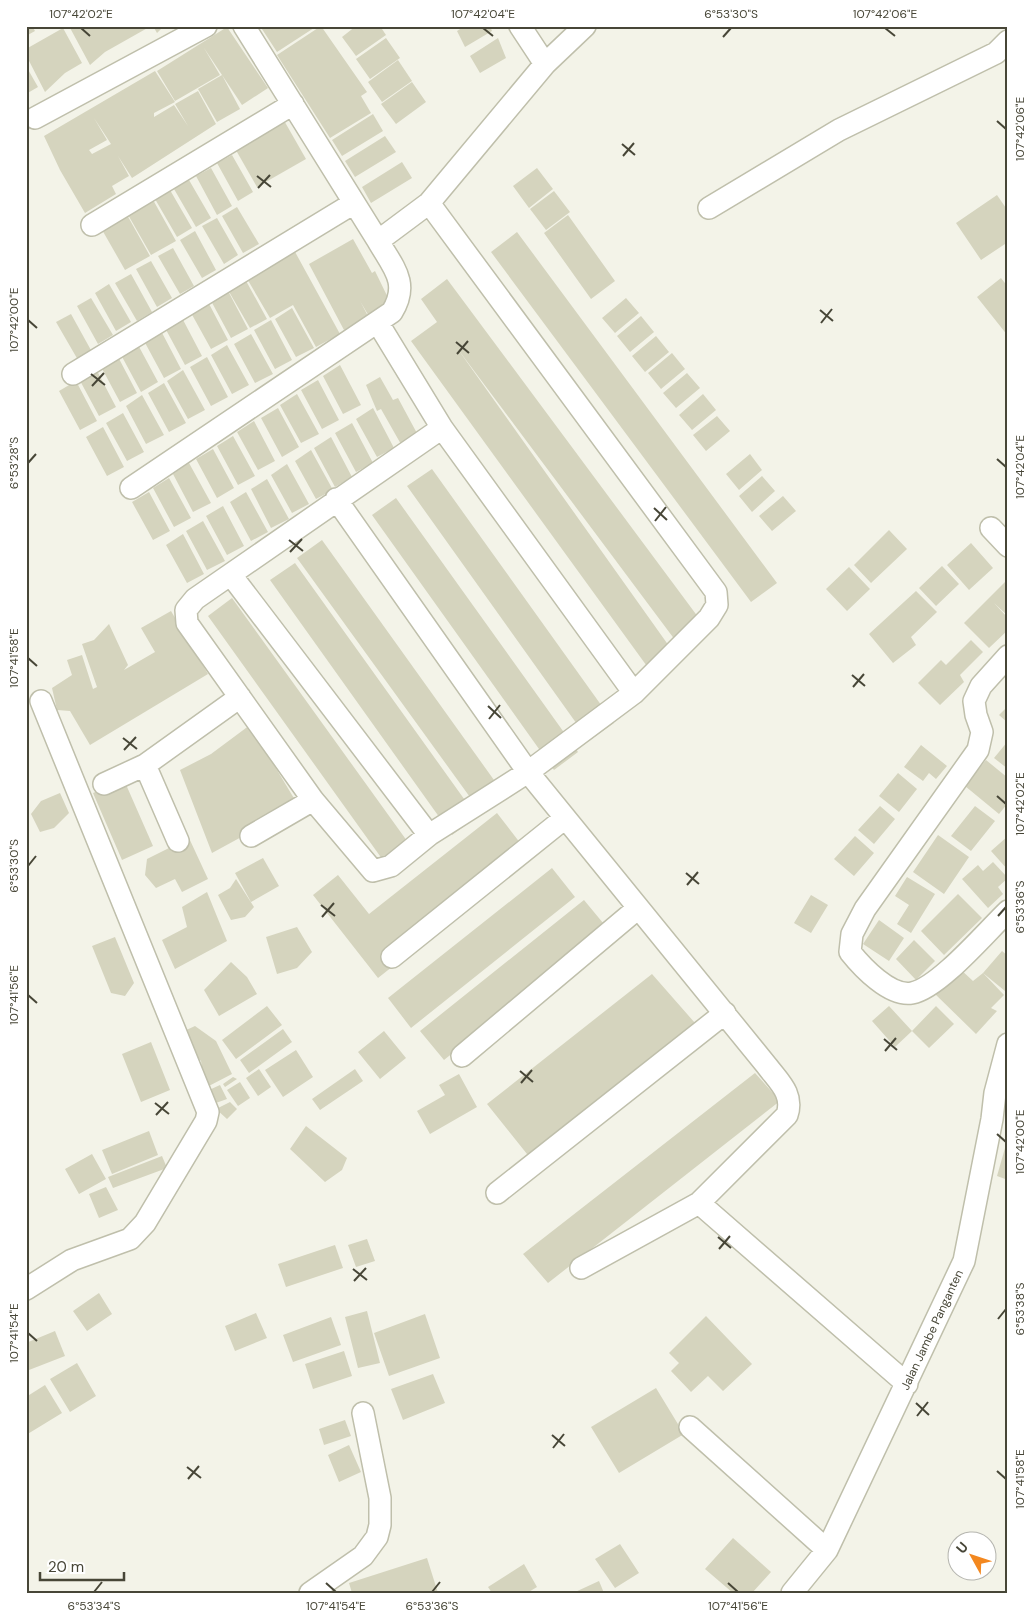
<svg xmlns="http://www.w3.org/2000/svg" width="1034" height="1619" font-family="'DM Sans',sans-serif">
<rect width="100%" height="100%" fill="#f3f3e8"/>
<path fill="#d5d4be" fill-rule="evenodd" d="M26,26H32L35,31L26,36Z
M69,26H151L105,52L90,65Z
M153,26H164L157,33Z
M260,26H317L277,52Z
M321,26L367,92L361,96L371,113L330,138L277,55Z
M356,26H380L386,35L356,56L342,37Z
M465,26H490L492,31L465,47L457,31Z
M227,27L268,88L242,105L204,48L220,75L175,101L157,71Z
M63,28L82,63L65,73L45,92L26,55V49Z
M386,38L400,58L370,79L356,59Z
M498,38L506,58L480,73L470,56Z
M398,60L412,81L382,102L368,82Z
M26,66L38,87L26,94Z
M155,71L175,102L154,113V117L174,105L188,126L175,104L198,91L216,124L132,178L118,156L129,176L112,186L116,194L85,213L60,170L44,136ZM94,118L111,144L92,154L89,150L107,140Z
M222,75L240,109L217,122L198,89Z
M412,82L426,102L396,124L381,104Z
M373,114L383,131L342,156L332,140Z
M282,117L306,159L257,187L233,145Z
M385,136L396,152L355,177L345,161Z
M232,155L253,192L238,201L217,163Z
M402,162L412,178L371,203L362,187Z
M211,168L232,206L217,215L196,176Z
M537,168L553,189L529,208L513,186Z
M189,180L211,218L196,227L174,189Z
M170,190L192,228L177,237L155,199Z
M554,191L570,212L546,230L530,209Z
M997,195L1008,211V242L981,260L956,223Z
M152,198L176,241L151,255L127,213Z
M237,207L259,244L243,253L222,216Z
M126,213L150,256L125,270L101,228Z
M568,215L615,281L591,299L544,233Z
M217,218L238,255L224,264L202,226Z
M195,231L216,270L202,278L180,240Z
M517,232L777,583L751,602L491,252Z
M353,239L372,273L375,271L393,308L373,323L360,301L368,316L344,330L309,264Z
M173,248L194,286L180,294L158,256Z
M294,250L340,334L316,347L293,305L270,318L246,277Z
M151,261L172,298L157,307L136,269Z
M131,274L152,312L137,321L115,283Z
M1001,278L1008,287V336L977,297Z
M245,279L267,319L250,328L228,290Z
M447,279L707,629L681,648L457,348L669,646L649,669L411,341L437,322L421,299Z
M109,284L131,322L116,331L95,293Z
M227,289L248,329L231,338L210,299Z
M91,298L113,335L98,344L77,306Z
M626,298L639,313L615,333L602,318Z
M207,300L228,340L211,349L190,311Z
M292,308L314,348L296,357L275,319Z
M71,314L92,352L78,360L56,322Z
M181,316L202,356L185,365L164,326Z
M641,316L654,332L630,352L617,336Z
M271,320L292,360L275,369L254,330Z
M160,329L181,369L164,378L143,339Z
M251,334L273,374L255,383L234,344Z
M656,336L669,352L645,372L632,356Z
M137,343L158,382L141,392L120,353Z
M227,345L249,385L232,394L211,355Z
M116,353L137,393L120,402L99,363Z
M672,353L685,369L661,389L648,373Z
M207,357L228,397L211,406L190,367Z
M340,365L361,405L343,414L323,376Z
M95,367L116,407L99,416L78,377Z
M183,370L205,410L188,419L167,381Z
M687,373L700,388L676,408L663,393Z
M380,377L393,400L398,398L419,437L402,446L381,409L377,411L366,385Z
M318,380L339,420L322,429L301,390Z
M76,381L97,421L80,430L59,391Z
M164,383L186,423L169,432L148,393Z
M297,394L319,434L301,443L280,405Z
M703,394L716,410L692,430L679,415Z
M142,395L164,435L146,444L126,406Z
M278,408L299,447L282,457L261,418Z
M373,408L394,448L377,457L356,419Z
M123,413L144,452L127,461L106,423Z
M717,416L730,431L706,451L693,435Z
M254,421L275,461L258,470L237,432Z
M352,423L373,463L356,472L335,433Z
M103,427L124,467L107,476L86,437Z
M233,436L255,476L238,485L217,446Z
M331,437L352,477L335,487L314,448Z
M213,449L234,488L217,498L196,459Z
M311,450L333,490L316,499L295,461Z
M750,454L762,470L739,490L726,474Z
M189,463L211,503L193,512L173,474Z
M287,464L309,504L292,513L271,475Z
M432,469L614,723L589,741L407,486Z
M762,476L775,491L752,512L739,496Z
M169,478L191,518L174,527L153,488Z
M267,479L289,519L271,528L251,489Z
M149,492L170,531L153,540L132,502Z
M246,492L268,532L251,541L230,502Z
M783,496L796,511L772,531L759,516Z
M396,498L578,752L554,770L372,515Z
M223,506L244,546L227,555L206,516Z
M203,521L225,561L207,570L186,531Z
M889,530L907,549L871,583L854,565Z
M183,534L204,574L187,583L166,545Z
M322,540L504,794L480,811L297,558Z
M971,543L993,568L969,590L947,565Z
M295,563L477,817L452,835L270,580Z
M942,566L959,584L936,606L919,588Z
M849,567L870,589L847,611L826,589Z
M1008,579V616L994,603L1008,618V630L989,648L964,623Z
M916,591L937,612L911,637L916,645L893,663L869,634Z
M232,598L415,852L390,870L208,616Z
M171,611L208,674L90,745L70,711L57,710L52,688L72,675L67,660L82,655L93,689L97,687L82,644L94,640L109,624L128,665L124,670L155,652L141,628Z
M971,640L983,652L960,675L964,682L940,705L918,683L941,660L946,665Z
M1008,706V723L999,715Z
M250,725L295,800L245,835L212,853L180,770L211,754Z
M1008,741V769L994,758Z
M921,745L947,766L936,779L929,773L923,781L904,767Z
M986,760L1008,778V803L999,814L965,786Z
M898,773L917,789L899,812L879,796Z
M124,780L153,846L122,860L93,793Z
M60,793L69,813L54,828L40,832L31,814L41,801Z
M880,806L895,819L874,844L858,830Z
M975,806L995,821L971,851L951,836Z
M497,813L531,857L378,978L313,895L338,875L369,914Z
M938,835L969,857L944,894L913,872Z
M855,836L874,853L854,876L834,859Z
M1008,836V870L991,851Z
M189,838L208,879L182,892L175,879L156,888L145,875L147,859Z
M263,858L279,886L251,902L235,873Z
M993,862L1008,878L998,887L1003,894L988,908L962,879L978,865L983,871Z
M552,868L575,897L411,1028L388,998Z
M907,877L935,894L911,933L897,924L909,905L895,896Z
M236,879L254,907L245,917L231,920L218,895L230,888Z
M207,892L227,941L175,969L162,940L187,927L182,907Z
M958,894L982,918L944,955L921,931Z
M811,895L828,905L811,933L794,923Z
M584,900L608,929L444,1060L420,1031Z
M879,920L904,938L889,961L863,944Z
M297,927L312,952L297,968L277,974L266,937Z
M115,937L134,983L125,996L111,993L92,946Z
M914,940L935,961L916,980L896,959Z
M1002,951L1008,956V988L1005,991L983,973Z
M231,962L247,977L257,994L219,1016L204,990Z
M959,968L973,981L983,973L1004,995L991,1008L997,1011L976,1034L934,993Z
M652,974L702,1031L531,1159L487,1104Z
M267,1006L282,1025L236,1059L222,1040Z
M889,1006L912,1031L895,1047L872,1021Z
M936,1006L954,1024L929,1048L912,1031Z
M195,1026L216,1041L232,1074L205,1088L201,1061L193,1054L182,1032Z
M283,1029L292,1042L249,1073L240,1060Z
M384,1031L406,1058L380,1079L358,1052Z
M151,1042L170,1090L141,1102L122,1054Z
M296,1050L313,1077L283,1097L265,1070Z
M259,1069L271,1087L258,1096L246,1078Z
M355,1069L363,1081L320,1110L312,1099Z
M755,1073L780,1101L548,1283L523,1254Z
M459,1074L477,1107L430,1134L417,1111L445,1095L439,1085Z
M233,1077L237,1079L225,1087L223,1084Z
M240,1082L250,1098L238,1106L227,1090Z
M220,1085L227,1099L213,1104L207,1091Z
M230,1102L237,1109L227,1119L216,1109Z
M306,1126L347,1158L342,1170L325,1182L290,1149Z
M149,1131L158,1155L112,1174L102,1150Z
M1005,1148H1008V1180L997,1176Z
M92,1154L106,1179L79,1194L65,1169Z
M162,1156L167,1168L113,1188L108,1177Z
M106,1187L118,1210L99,1218L89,1194Z
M367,1239L375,1261L356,1267L348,1245Z
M335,1245L343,1268L286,1287L278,1264Z
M99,1293L112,1314L87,1331L73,1311Z
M367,1311L380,1363L358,1368L345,1317Z
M256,1313L267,1338L235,1351L225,1326Z
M425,1314L440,1358L389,1376L374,1333Z
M706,1316L752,1364L723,1391L708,1376L691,1392L671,1371L679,1363L669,1353Z
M331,1317L341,1345L293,1362L283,1335Z
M55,1331L65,1356L29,1370L26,1363V1343Z
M344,1351L352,1376L313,1389L305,1364Z
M77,1363L96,1396L70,1412L50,1379Z
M433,1374L445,1403L403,1420L391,1389Z
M45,1385L62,1413L26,1435V1397Z
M656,1388L684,1434L619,1473L591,1427Z
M345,1420L351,1436L324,1445L319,1429Z
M349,1445L361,1472L339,1482L328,1455Z
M733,1538L771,1572L752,1593H733L705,1569Z
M620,1544L639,1573L615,1588L595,1559Z
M427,1558L438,1593H352L349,1583Z
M524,1564L537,1587L527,1593H492L488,1587Z
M599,1581L604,1593H573Z"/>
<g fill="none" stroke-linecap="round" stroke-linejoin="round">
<g stroke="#bfbfab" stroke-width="24">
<path id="street" d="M244,26L378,241L429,203L545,64L585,26
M520,26L545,64
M35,118L206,26
M709,208L839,130L996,53L1008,41
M92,225L293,104
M378,323L442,428L634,693
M73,374L354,203
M131,488L392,312C410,283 393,267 378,241
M336,499L528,772L767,1066C779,1082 794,1094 787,1115L699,1203L581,1268
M991,528L1008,546
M231,575L429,835L528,772L634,693L709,618L717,605L716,592L429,203
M1008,656L981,686L974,701L976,715L982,732L978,750L865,909L852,934L850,952C862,967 890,997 912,993C939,988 987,931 1008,911
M145,765L178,841
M104,784L145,765L240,697
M429,835L391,866L373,871L313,800L187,623L186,610L195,599L442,428
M251,836L313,800
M392,957L565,818
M462,1056L637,909
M497,1193L725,1013
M699,1203L907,1384
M26,1289L72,1260L130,1239L145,1223L206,1121L208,1112L41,701
M690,1427L827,1550
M310,1593L363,1556L377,1537L380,1525V1498L363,1413
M792,1593L827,1550L964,1261L992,1119L995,1093L1008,1044"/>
</g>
<use href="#street" stroke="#fff" stroke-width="21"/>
</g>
<path fill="none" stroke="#474637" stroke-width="2" d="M81,28L90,36M483,28L493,36M885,28L895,36M723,37L731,28M997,121L1006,129M622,144L635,155M623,156L634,143M257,176L271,187M258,188L270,175M820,310L833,321M28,320L37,328M821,323L832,309M456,342L469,353M457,354L468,341M91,374L105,385M92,386L104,373M997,459L1006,467M28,463L36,454M654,508L667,520M655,521L666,507M289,540L303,551M290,552L302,539M28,658L37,666M852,675L865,686M853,687L864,674M488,706L501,718M489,719L500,705M123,738L137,749M124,750L136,737M997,796L1006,804M28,866L36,856M686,873L699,884M687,885L698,872M321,905L335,916M998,916L1006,907M322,917L334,903M28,995L37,1003M884,1039L897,1050M885,1051L896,1038M520,1071L533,1082M521,1083L532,1070M155,1103L169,1114M156,1115L168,1102M997,1134L1006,1142M718,1237L731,1248M719,1249L730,1236M353,1269L367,1280M354,1281L366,1268M998,1319L1006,1309M28,1333L37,1341M916,1403L929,1415M917,1416L928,1402M552,1435L565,1446M553,1448L564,1434M187,1467L201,1478M997,1471L1006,1479M188,1479L199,1466M326,1583L336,1592M728,1583L738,1592M94,1592L102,1582M432,1592L440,1582"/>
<g text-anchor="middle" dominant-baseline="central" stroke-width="4" stroke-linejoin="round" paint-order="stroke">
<g font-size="12" fill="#474637" stroke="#fff">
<text transform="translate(932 1330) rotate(-65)">Jalan Jambe Panganten</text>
</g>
</g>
<rect width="1034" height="1619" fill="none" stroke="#ffffff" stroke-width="55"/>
<g transform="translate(972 1556) rotate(310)"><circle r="24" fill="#ffffff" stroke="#b5b5af"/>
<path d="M0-4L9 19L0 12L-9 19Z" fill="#f3881f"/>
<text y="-8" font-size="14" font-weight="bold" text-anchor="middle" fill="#474637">U</text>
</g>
<path d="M40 1572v8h84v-8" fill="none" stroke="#474637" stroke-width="2.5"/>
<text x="48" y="1572" font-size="15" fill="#474637" stroke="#ffffff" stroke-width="4" paint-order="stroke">20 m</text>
<rect x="28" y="28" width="978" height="1564" fill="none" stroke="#474637" stroke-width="2"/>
<g font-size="12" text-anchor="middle" fill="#474637">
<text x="81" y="18">107°42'02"E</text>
<text x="483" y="18">107°42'04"E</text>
<text x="731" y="18">6°53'30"S</text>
<text x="885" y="18">107°42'06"E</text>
<text transform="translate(1020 129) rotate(-90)" y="4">107°42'06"E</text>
<text transform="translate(14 320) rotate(-90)" y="4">107°42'00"E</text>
<text transform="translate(14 463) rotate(-90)" y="4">6°53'28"S</text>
<text transform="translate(1020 467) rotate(-90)" y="4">107°42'04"E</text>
<text transform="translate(14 658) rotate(-90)" y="4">107°41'58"E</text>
<text transform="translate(1020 804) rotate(-90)" y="4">107°42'02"E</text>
<text transform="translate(14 866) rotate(-90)" y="4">6°53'30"S</text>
<text transform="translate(1020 907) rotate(-90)" y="4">6°53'36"S</text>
<text transform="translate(14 995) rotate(-90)" y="4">107°41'56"E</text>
<text transform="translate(1020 1142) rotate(-90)" y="4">107°42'00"E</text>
<text transform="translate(1020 1309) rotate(-90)" y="4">6°53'38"S</text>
<text transform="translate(14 1333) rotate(-90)" y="4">107°41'54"E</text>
<text transform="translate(1020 1479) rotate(-90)" y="4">107°41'58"E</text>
<text x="94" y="1610">6°53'34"S</text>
<text x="336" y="1610">107°41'54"E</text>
<text x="432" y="1610">6°53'36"S</text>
<text x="738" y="1610">107°41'56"E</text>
</g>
</svg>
